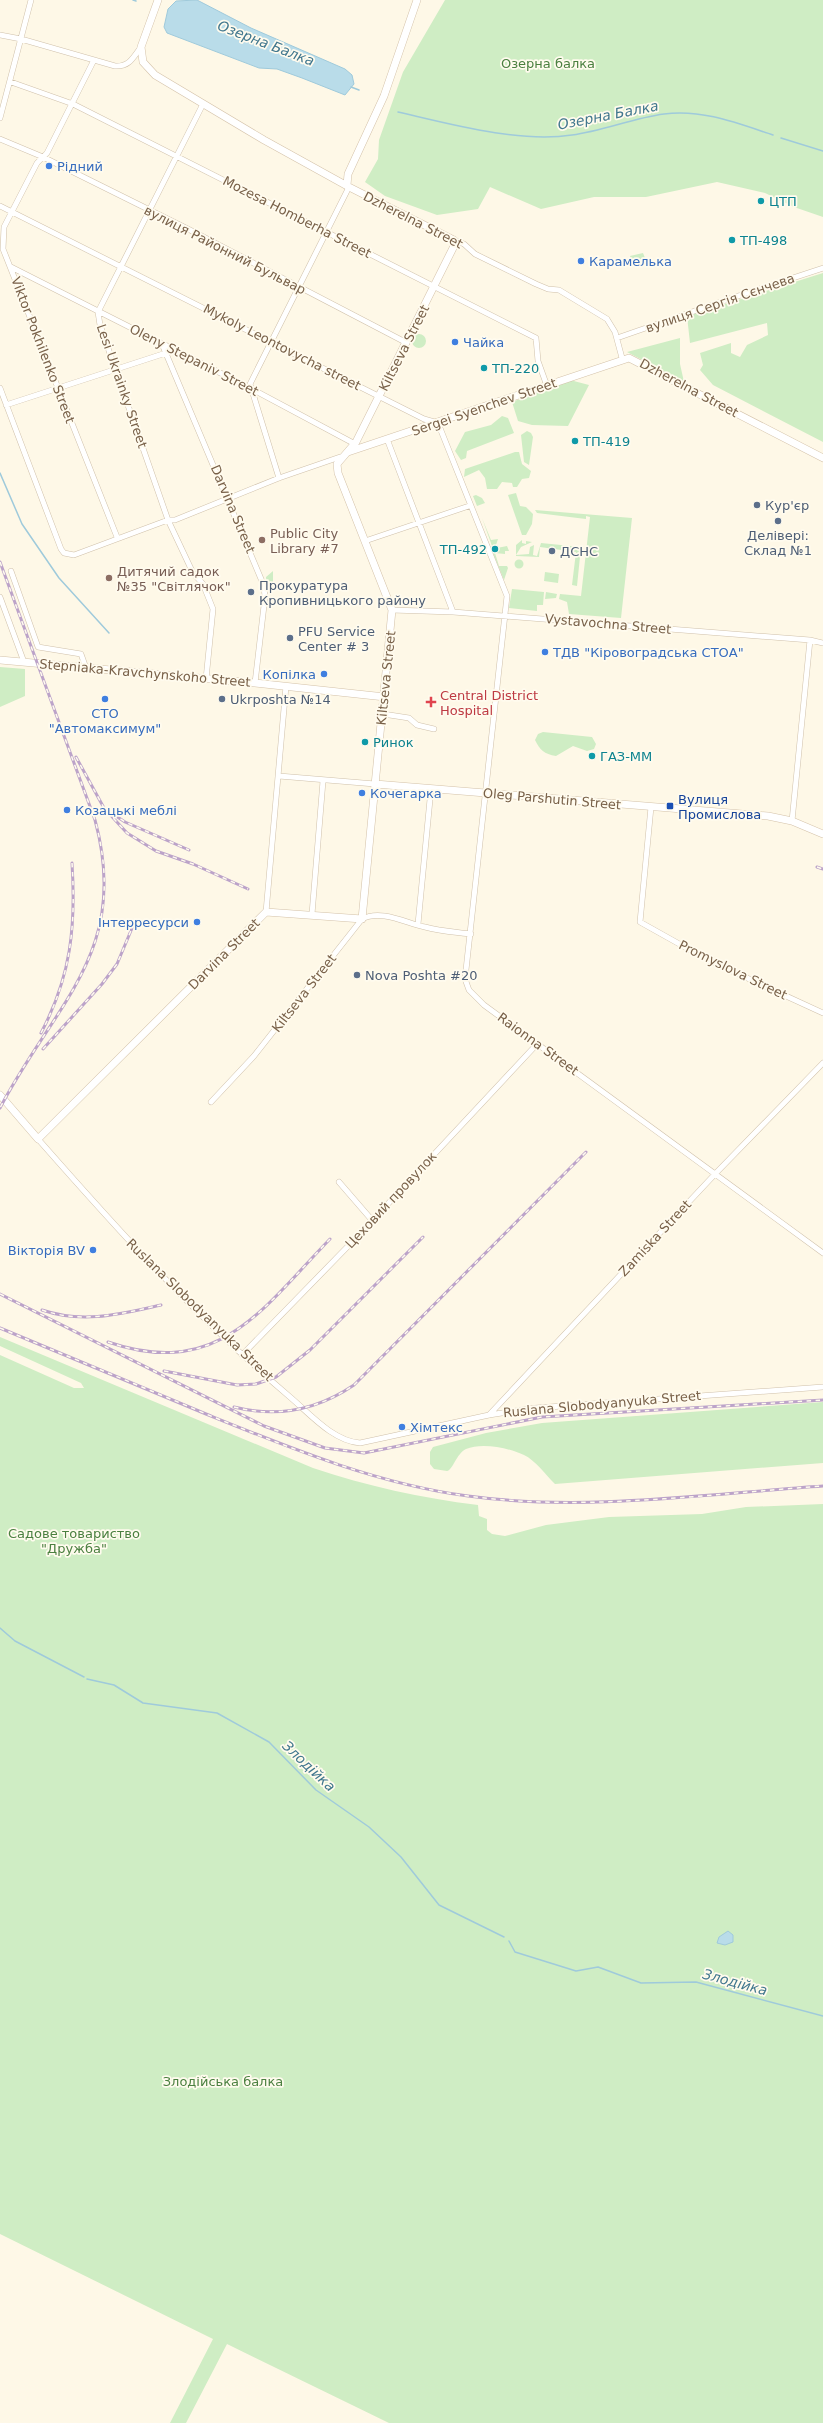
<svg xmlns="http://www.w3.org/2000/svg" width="823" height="2423" font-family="'DejaVu Sans',sans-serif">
<rect width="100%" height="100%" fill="#fef8e7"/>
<path fill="#cfedc4" d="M445,0H823V217L794,207L765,193L717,182L646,197H594L541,209L490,187L478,209L437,215L385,196L365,182L378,159L379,140L403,72Z
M643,253L645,258L632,261L630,256Z
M823,273V442L713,385L700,370L703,365L700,353L731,343V353L740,357L747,345L768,335L767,323L690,343L687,316Z
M412 341a7 7 0 1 1 14 0a7 7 0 1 1-14 0Z
M680,338V364L684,382L627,352Z
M570,380L589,385L568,426L532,425L518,421L512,402Z
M502,416L508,418L514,433L467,451L466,458L461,460L455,451L465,432L491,425Z
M527,431L531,433L533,437L529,465L524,462L521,435Z
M515,452H519L522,464L531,471L529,478L522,479L517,487H513L512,483L502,482L497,489H487L485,478L479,470L464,477L465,469Z
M516,493L520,506L526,507L533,514L532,524L526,535H522L508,495Z
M476,495L482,498L485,503L477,506L473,496Z
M535,510L632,518L621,618L569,614L567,602L559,599L560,594L581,596L590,517L586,516V519L537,513Z
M482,518L491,540L498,539L496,545L492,546Z
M522,540V543L526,544V541L532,542L521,547L516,555L529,554L530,547L534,545L533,555L537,556L541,543L581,547L577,586L572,585L576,552L540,547L539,557L516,556V545Z
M507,546L509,551H505V554L495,553L499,566H507L508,568L504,580L493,553L498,551L497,548Z
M514.5 564a4.5 4.5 0 1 1 9 0a4.5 4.5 0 1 1-9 0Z
M273,571V589H267L266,577Z
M545,572L559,574L558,583L544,581Z
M512,589L544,592L543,605H537V611L509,608Z
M546,592L557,594L556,598L545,599Z
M0,667L25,669V696L0,707Z
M543,732L592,737L596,744L594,749L587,751L573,746L556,756C544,754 540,750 535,740L538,734Z
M0,1337L313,1468C367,1486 421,1498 478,1505L479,1516L487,1519V1530L492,1534L505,1536L546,1525L609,1517L702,1514L746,1507L823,1504V2423H389L227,2344L186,2423H170L213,2339L0,2234V1355L74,1388H84L81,1383L0,1346Z
M823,1402V1463L555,1484C546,1475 535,1460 524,1455C509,1448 482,1442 466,1449C456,1454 453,1470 447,1471L434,1469L430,1464V1452L433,1447L486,1433L542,1423Z"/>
<path fill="#b9dce9" stroke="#9fcadb" d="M197,0L251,28L345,69L352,75L354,84L345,95L302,78L277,69L259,68L167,33L164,27L168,9L176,1Z
M728,1931L733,1935V1942L725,1945L717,1943L719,1937Z"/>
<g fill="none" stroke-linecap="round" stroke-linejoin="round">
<path stroke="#9fcadb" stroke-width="1.5" d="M133,0L136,1
M351,87L359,90
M398,112C450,124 518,143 572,135C603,131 633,118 664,114C702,109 737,123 773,135
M781,138L823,151
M0,473L22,524L59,578L109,633
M0,1628L15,1641L84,1677
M87,1679L114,1685L143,1703L217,1713L269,1742L316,1790L369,1827L401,1857L439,1905L504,1937
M509,1941L515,1952L576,1971L598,1967L641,1983L696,1982L823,2016"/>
<g stroke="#d0c1ab" stroke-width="6">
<path id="street" d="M0,35L21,39L115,66C129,67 133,58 141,47
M94,60L47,153L37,163L4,227L3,249L117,537
M11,82L73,104L536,338L538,361L547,386
M203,104L98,312L100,325L168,520L193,573L203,584L213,609L206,679
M0,118L31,0
M0,139L43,157L194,232L407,343
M0,206L424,419L438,423L507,596L465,979L469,990L484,1005L823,1253
M454,240L464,244L475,254L536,284L548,289L559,290L607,319L615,332L622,358
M11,267L252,389L355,444
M617,338L729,299L823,268
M162,344L264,586L265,597L255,683
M0,388L61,549L64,553L74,555L168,520H175L279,478L340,457
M6,405L169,352
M387,439L453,612
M279,478L250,384L349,187
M365,541L469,506
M11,571L38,647L81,654L86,668
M0,597L24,662
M392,610L453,612L810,640L823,643
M383,714L409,718L417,725L434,729
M279,776L375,784
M651,807L640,922L708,960L823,1013
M792,821L810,640
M266,912L286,686
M312,914L323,781
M418,924L431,789
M211,1102L254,1056L362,919C381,909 406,923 425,927C439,931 455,932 471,934
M38,1139C118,1230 198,1319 290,1397C310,1414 333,1441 360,1443L489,1415L535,1408L823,1387
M339,1182L371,1219
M242,1355L356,1238L538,1043
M489,1415L716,1173L823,1063"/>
</g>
<g stroke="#d4c2a9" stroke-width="8">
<path id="secondary" d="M347,185L348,174L384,96L417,0
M348,452L629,358L823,458
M0,660L255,683L385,697
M375,784L768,816L792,821L823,834
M0,1095L38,1139L266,912L362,919L392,610L338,473L337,464L356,442L454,246V240L349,187L264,140L155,75L143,62L141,47L158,0"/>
</g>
<use href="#street" stroke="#fff" stroke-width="5"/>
<use href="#secondary" stroke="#fff" stroke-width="7"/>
<g stroke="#bca3c9" stroke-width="3">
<path id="rail" d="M0,562L95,820C131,952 54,1004 0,1108
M76,757L104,808L127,833L156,851L193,864L248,889
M113,814L125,822L189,850
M817,867L823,869
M41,1033C71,976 76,927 72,863
M43,1049L102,984L117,964L135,921
M0,1294L264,1426L325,1448L364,1453L542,1417L823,1400
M42,1310C83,1324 120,1314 161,1305
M0,1328C69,1357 138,1385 206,1414C290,1448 377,1484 468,1496C585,1512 706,1494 823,1486
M108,1342C219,1380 262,1309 330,1239
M164,1371L237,1385L256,1384L276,1377L310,1350L423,1237
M234,1407C277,1418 317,1410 354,1385L586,1152"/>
</g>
<use href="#rail" stroke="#fffbee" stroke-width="1.5" stroke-dasharray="4.5" stroke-linecap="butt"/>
</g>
<g fill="#3f7fe0" stroke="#fffbee" stroke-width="1.5">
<circle cx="49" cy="166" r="4"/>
<circle cx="581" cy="261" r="4"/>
<circle cx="455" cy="342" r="4"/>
<circle cx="545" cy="652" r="4"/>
<circle cx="324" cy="674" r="4"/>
<circle cx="105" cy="699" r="4"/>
<circle cx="362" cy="793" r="4"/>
<circle cx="67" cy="810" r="4"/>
<circle cx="197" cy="922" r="4"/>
<circle cx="93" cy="1250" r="4"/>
<circle cx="402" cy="1427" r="4"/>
</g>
<g fill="#0f9aa8" stroke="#fffbee" stroke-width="1.5">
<circle cx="761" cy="201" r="4"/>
<circle cx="732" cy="240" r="4"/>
<circle cx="484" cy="368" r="4"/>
<circle cx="575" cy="441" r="4"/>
<circle cx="495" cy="549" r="4"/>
<circle cx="365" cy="742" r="4"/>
<circle cx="592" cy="756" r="4"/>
</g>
<g fill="#5c6f8a" stroke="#fffbee" stroke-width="1.5">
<circle cx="757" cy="505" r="4"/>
<circle cx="778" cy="521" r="4"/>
<circle cx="552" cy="551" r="4"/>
<circle cx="251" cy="592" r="4"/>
<circle cx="290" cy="638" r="4"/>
<circle cx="222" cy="699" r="4"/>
<circle cx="357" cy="975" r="4"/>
</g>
<g fill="#8d6e63" stroke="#fffbee" stroke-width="1.5">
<circle cx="262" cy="540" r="4"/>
<circle cx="109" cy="578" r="4"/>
</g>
<path fill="#e0444e" stroke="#fffbee" stroke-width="1.5" d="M429 696h4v4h4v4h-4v4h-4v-4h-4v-4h4z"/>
<rect fill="#1a4fb4" stroke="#fffbee" stroke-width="1.5" x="666" y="802" width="8" height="8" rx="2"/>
<g text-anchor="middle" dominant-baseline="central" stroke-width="3.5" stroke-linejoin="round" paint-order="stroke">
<g font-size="13" fill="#4b8040" stroke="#fffbee">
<text x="548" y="63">Озерна балка</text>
<text x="74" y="1533">Садове товариство<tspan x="74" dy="15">"Дружба"</tspan></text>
<text x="223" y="2081">Злодійська балка</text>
</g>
<g font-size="13" fill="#366cbe" stroke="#fffbee" text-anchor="start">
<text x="57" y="166">Рідний</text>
<text x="589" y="261">Карамелька</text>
<text x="463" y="342">Чайка</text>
<text x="553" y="652">ТДВ "Кіровоградська СТОА"</text>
<text x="316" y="674" text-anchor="end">Копілка</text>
<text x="105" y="713" text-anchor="middle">СТО<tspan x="105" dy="15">"Автомаксимум"</tspan></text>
<text x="370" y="793">Кочегарка</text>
<text x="75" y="810">Козацькі меблі</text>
<text x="189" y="922" text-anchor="end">Інтерресурси</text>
<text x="85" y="1250" text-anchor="end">Вікторія BV</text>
<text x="410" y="1427">Хімтекс</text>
</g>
<g font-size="13" fill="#0d838f" stroke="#fffbee" text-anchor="start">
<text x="769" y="201">ЦТП</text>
<text x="740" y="240">ТП-498</text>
<text x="492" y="368">ТП-220</text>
<text x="583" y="441">ТП-419</text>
<text x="487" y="549" text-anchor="end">ТП-492</text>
<text x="373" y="742">Ринок</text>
<text x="600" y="756">ГАЗ-ММ</text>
</g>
<g font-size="13" fill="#796149" stroke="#fffbee">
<text transform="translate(297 217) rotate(27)">Mozesa Homberha Street</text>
<text transform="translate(413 220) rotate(27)">Dzherelna Street</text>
<text transform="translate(225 250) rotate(27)">вулиця Районний Бульвар</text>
<text transform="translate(720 303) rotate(-19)">вулиця Сергія Сєнчева</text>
<text transform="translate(282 347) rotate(27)">Mykoly Leontovycha street</text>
<text transform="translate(404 348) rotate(-63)">Kiltseva Street</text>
<text transform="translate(43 350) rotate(69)">Viktor Pokhilenko Street</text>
<text transform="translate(194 360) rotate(27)">Oleny Stepaniv Street</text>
<text transform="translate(122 386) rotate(71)">Lesi Ukrainky Street</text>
<text transform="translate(689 388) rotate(28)">Dzherelna Street</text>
<text transform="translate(484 407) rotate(-19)">Sergei Syenchev Street</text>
<text transform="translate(233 509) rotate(67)">Darvina Street</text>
<text transform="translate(608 624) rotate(5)">Vystavochna Street</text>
<text transform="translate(145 673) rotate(5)">Stepniaka-Kravchynskoho Street</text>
<text transform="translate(386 678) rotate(-84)">Kiltseva Street</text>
<text transform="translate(552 799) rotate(5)">Oleg Parshutin Street</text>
<text transform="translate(224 954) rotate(-45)">Darvina Street</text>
<text transform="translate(733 970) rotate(26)">Promyslova Street</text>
<text transform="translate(304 993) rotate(-52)">Kiltseva Street</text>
<text transform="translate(538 1044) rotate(36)">Raionna Street</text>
<text transform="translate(391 1200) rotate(-47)">Цеховий провулок</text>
<text transform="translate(655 1238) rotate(-47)">Zamiska Street</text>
<text transform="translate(200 1310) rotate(44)">Ruslana Slobodyanyuka Street</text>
<text transform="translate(602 1404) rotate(-5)">Ruslana Slobodyanyuka Street</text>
</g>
<g font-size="13" fill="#4e5e75" stroke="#fffbee" text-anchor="start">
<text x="765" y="505">Кур'єр</text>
<text x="778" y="535" text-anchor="middle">Делівері:<tspan x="778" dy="15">Склад №1</tspan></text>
<text x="560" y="551">ДСНС</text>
<text x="259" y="585">Прокуратура<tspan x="259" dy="15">Кропивницького району</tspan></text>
<text x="298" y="631">PFU Service<tspan x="298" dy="15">Center # 3</tspan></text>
<text x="230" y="699">Ukrposhta №14</text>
<text x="365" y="975">Nova Poshta #20</text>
</g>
<g font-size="13" fill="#785e54" stroke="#fffbee" text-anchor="start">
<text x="270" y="533">Public City<tspan x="270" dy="15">Library #7</tspan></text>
<text x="117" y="571">Дитячий садок<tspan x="117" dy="15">№35 "Світлячок"</tspan></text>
</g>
<g font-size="13" fill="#be3a42" stroke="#fffbee" text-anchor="start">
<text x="440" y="695">Central District<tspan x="440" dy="15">Hospital</tspan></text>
</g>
<g font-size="13" fill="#164399" stroke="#fffbee" text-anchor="start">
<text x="678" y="799">Вулиця<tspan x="678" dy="15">Промислова</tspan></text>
</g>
<g font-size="14" font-style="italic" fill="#41778e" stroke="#fffbee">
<text transform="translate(266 43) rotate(21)">Озерна Балка</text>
<text transform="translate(608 115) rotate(-11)">Озерна Балка</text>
<text transform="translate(309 1766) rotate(43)">Злодійка</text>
<text transform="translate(735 1982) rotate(15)">Злодійка</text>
</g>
</g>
</svg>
